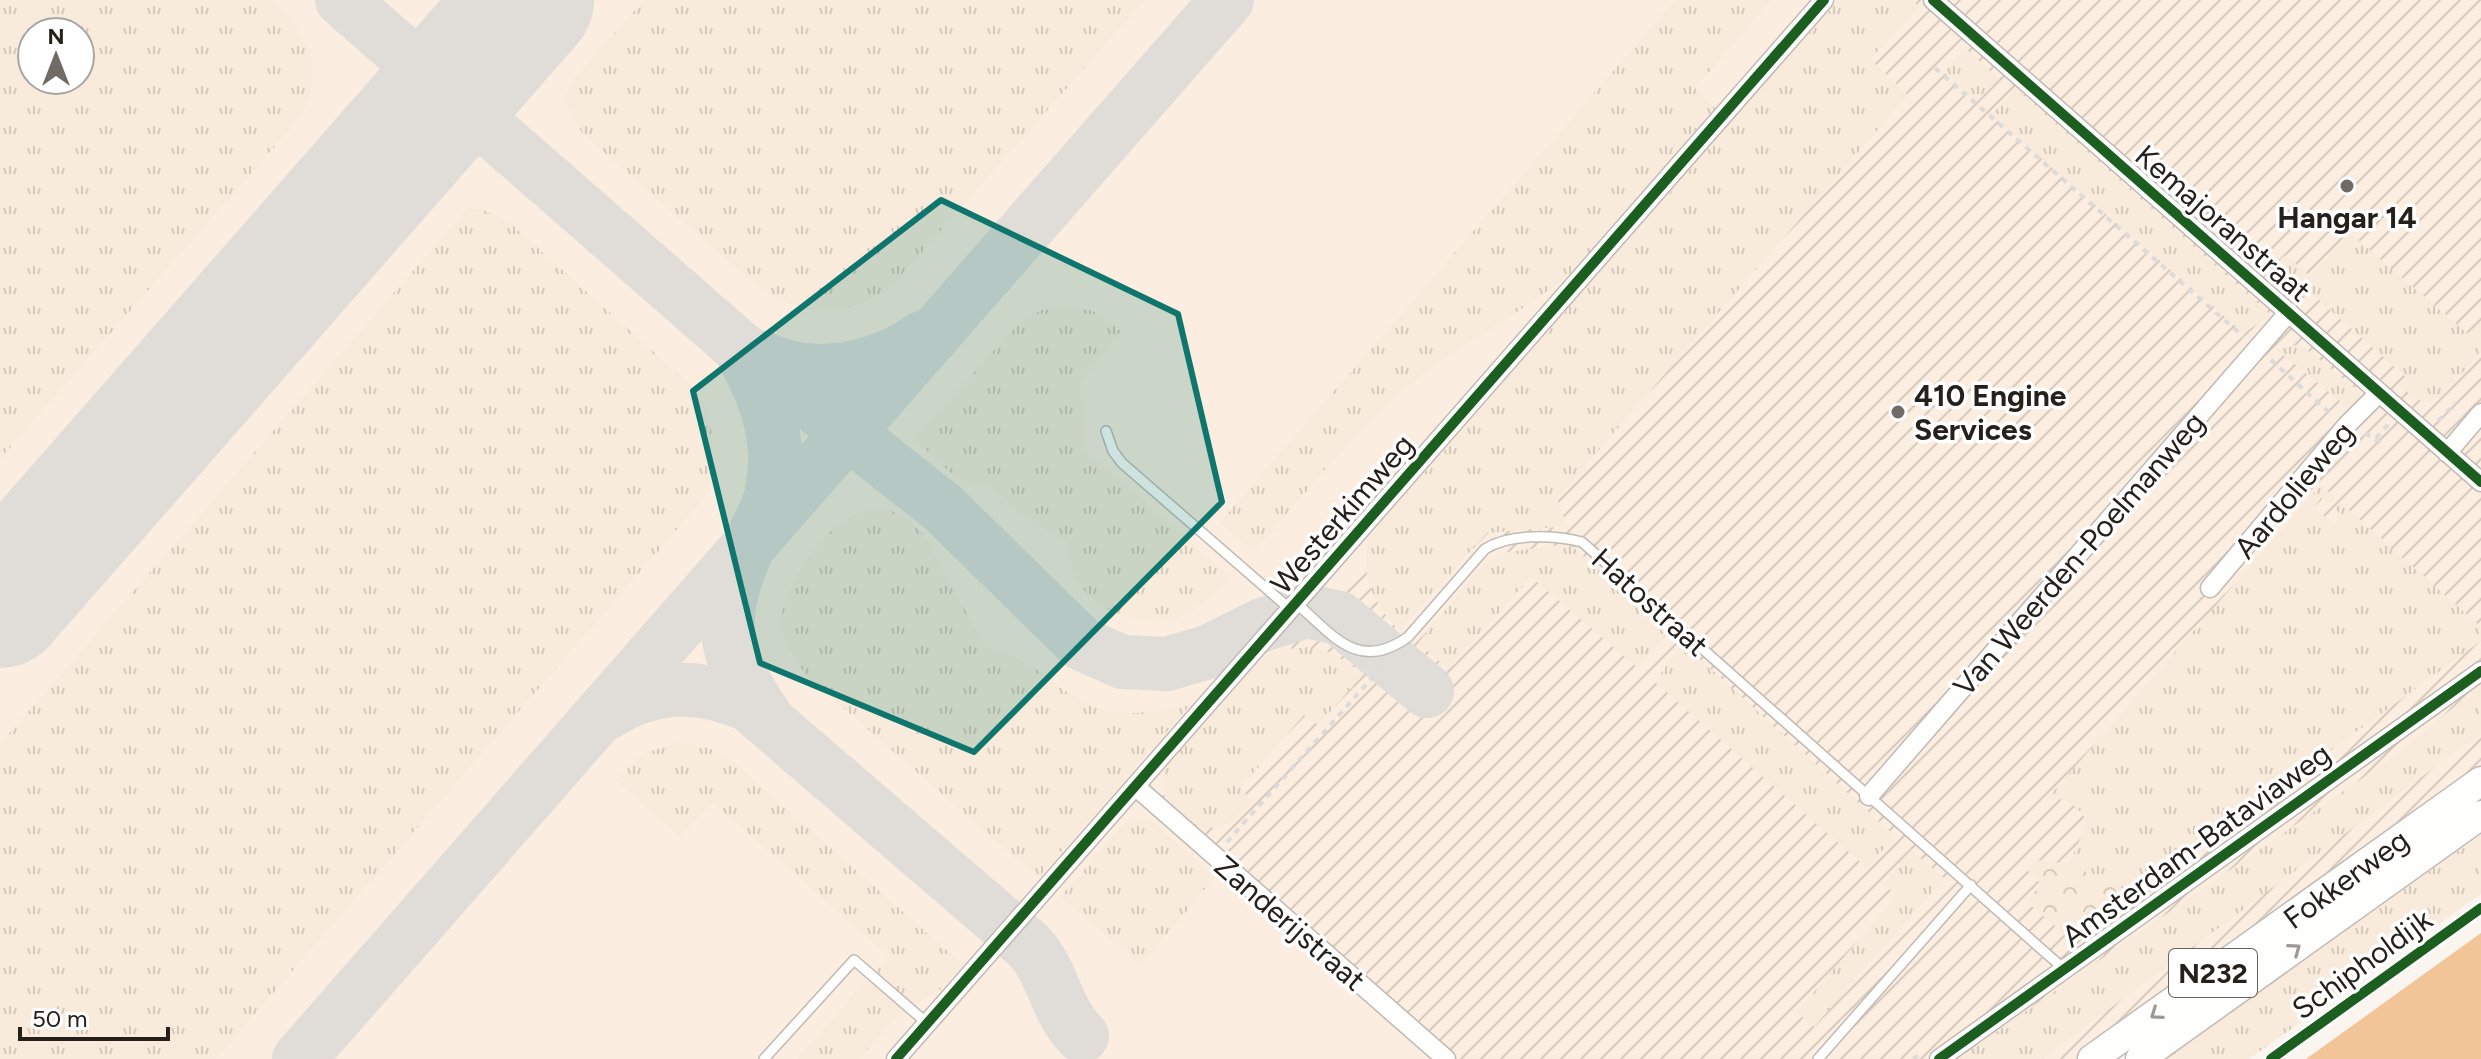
<svg xmlns="http://www.w3.org/2000/svg" width="2481" height="1059" font-family="Figtree,sans-serif">
<defs>
<pattern id="industrial-furrows" width="10" height="10" patternUnits="userSpaceOnUse" patternTransform="scale(2)"><rect width="10" height="10" fill="#fbeddf"/><path d="M-1 1l2-2M0 10L10 0M9 11l2-2" fill="none" stroke="#d7cbbf"/></pattern>
<pattern id="grass-tufts" width="24" height="20" patternUnits="userSpaceOnUse" patternTransform="scale(2)"><rect width="24" height="20" fill="#f9ebdb"/><path d="M3 7l-1-3M5 7V3M7 7l1-3M15 17l-1-3M17 17v-4M19 17l1-3" fill="none" stroke="#d5c9bb"/></pattern>
<pattern id="forest-crowns" width="20" height="18" patternUnits="userSpaceOnUse" patternTransform="scale(2)"><rect width="20" height="18" fill="#f9ebdb"/><path d="M2 6a3 3 0 1 1 6 0M12 15a3 3 0 1 1 6 0" fill="none" stroke="#d5c9bb"/></pattern>
</defs>
<rect width="100%" height="100%" fill="#faf5ef"/>
<path fill="#fbeddf" fill-rule="evenodd" d="M0,0H2481L1998,1059H0ZM32,32H80V80H32Z"/>
<path fill="url(#industrial-furrows)" d="M1862,0H2481V777L2085,1059H1440L1155,802Z"/>
<path fill="url(#grass-tufts)" fill-rule="evenodd" d="M0,0H272C311,34 326,71 299,119L0,459ZM32,32H80V80H32Z
M644,0H1145L890,288C843,319 802,317 755,285L582,133L564,100L574,78Z
M1675,0H1772L1695,88L1715,108L1574,270C1524,313 1464,341 1413,382C1353,431 1305,495 1254,552L1219,523Z
M1839,0H1911L1920,7L1870,59L1908,95L1557,498L1567,526L1487,533L1400,630C1372,605 1359,571 1370,535Z
M1965,48L1999,79L1977,102L1944,72Z
M2015,88L2271,315L2244,333L1991,115Z
M467,209H481L509,222L696,390C717,428 719,462 701,502L216,1059H0V744Z
M2350,233L2468,334L2481,321V352L2439,398L2422,402L2400,387L2407,378L2277,263L2285,255L2310,276Z
M1069,307L1093,311L1121,331L1081,381L1084,450L1232,579C1215,594 1198,611 1176,618C1145,628 1105,614 1084,590C1072,577 1070,559 1067,543L1016,510L991,486L963,484L914,439L1017,325L1041,310Z
M2300,344L2361,393L2357,406H2346L2277,350Z
M2321,485L2335,498L2329,504L2321,498L2314,508L2334,524L2341,516L2336,509L2340,502L2481,627V641L2134,894L2069,864L2087,823L2082,813L2065,799L2045,801Z
M888,509L909,520L923,534L986,648C1031,656 1051,686 1088,704C1120,720 1158,711 1191,704L1038,878L808,677C796,662 786,649 782,628C777,595 819,536 846,519C859,511 873,510 888,509Z
M1560,545L1572,546L1668,632L1638,668L1531,577L1448,669L1418,643L1485,562L1507,552Z
M1682,643L1895,836L1867,868L1655,682Z
M1309,647L1332,653L1364,674L1318,725L1304,715L1240,788L1252,801C1217,841 1196,835 1163,794V770L1261,657L1278,650Z
M2481,685V733L2042,1059H1957L2390,759Z
M675,743L709,748L735,763L963,965L940,990L897,1016L859,1059H797L888,956L713,803L680,837L616,780L643,754Z
M1135,819H1149L1216,876L1141,965L1060,897L1124,823Z
M2481,835V894L2249,1059H2166L2175,1049Z
M1911,850L1944,878L1814,1027L1797,1012L1896,896L1884,883Z"/>
<path fill="url(#forest-crowns)" d="M2036,860L2069,864L2134,894L2112,903L2071,940L2027,902L2041,884L2027,870Z"/>
<path fill="#f1c597" d="M2481,933V1059H2306Z"/>
<g fill="none" stroke-linecap="round" stroke-linejoin="round">
<path stroke="#e0ddd9" stroke-width="54" d="M342,0L738,346L943,508L1082,644L1122,662L1167,664L1208,652L1262,625L1307,611L1339,618L1427,691
M489,130C456,76 482,56 516,13
M403,143C422,110 426,87 404,55
M743,355C768,399 783,445 771,496C766,515 754,534 746,552C715,620 724,657 766,717
M760,357C812,383 875,370 922,338
M607,713C655,683 699,684 749,705L1028,945C1054,972 1055,1010 1082,1036
M299,1059L1227,0"/>
<path stroke="#e0ddd9" stroke-width="132" d="M0,602L528,0"/>
<g stroke="#bfbab4" stroke-width="12">
<path id="service" d="M1106,431L1113,451L1122,463L1290,609
M1296,603C1333,635 1358,673 1408,637L1485,549C1510,533 1554,535 1582,542L2064,969
M764,1059L854,960L928,1024
M1818,1059L1971,885"/>
</g>
<g stroke="#bfbab4" stroke-width="21">
<path id="minor" d="M1933,0L2481,482
M2447,453L2481,413
M2210,588L2347,425L2379,393
M1135,786L1446,1059
M1869,796L2289,312
M896,1059L1824,0
M1939,1059L2481,671"/>
</g>
<g stroke="#bfbab4" stroke-width="31">
<path id="primary" d="M2092,1059L2481,781
M2140,1059L2481,815"/>
</g>
<path stroke="#dcdbd9" stroke-width="4" stroke-dasharray="6 6" stroke-linecap="butt" d="M1935,68L2244,337
M2271,360L2333,416
M2438,421L2456,403
M2365,433L2382,444
M2376,438L2388,425
M1227,842L1385,663
M1913,1059L1922,1053"/>
<use href="#service" stroke="#fefefd" stroke-width="9"/>
<use href="#minor" stroke="#fefefd" stroke-width="18"/>
<use href="#primary" stroke="#fefefd" stroke-width="28"/>
<g stroke="#fff" stroke-width="15">
<path id="cycleway" d="M1933,0L2481,482
M896,1059L1824,0
M1939,1059L2481,671
M2271,1059L2481,908"/>
</g>
<use href="#cycleway" stroke="#1b5e20" stroke-width="10"/>
</g>
<defs><path id="oneway-chevron" d="M-2-3.5L2.5 0L-2 3.5" fill="none" stroke-width="1.6" stroke-linecap="round" stroke-linejoin="round" transform="scale(2)"/></defs>
<g stroke="#9c9a97">
<use href="#oneway-chevron" transform="translate(2295 949) rotate(-36)"/>
<use href="#oneway-chevron" transform="translate(2156 1014) rotate(145)"/>
</g>
<path fill="#0f766e" fill-opacity="0.2" stroke="#0f766e" stroke-width="6" stroke-linejoin="round" d="M941,200L1178,314L1222,502L974,752L760,663L693,391Z"/>
<g fill="#706b65" stroke="#fff" stroke-width="3">
<circle cx="2347" cy="186" r="8"/>
<circle cx="1898" cy="412" r="8"/>
</g>
<g text-anchor="middle" dominant-baseline="central" stroke-width="7" stroke-linejoin="round" paint-order="stroke">
<rect fill="#fff" stroke="#66635f" stroke-width="2" x="2169" y="949" width="88" height="48" rx="6"/>
<g font-size="28" font-weight="bold" fill="#25201a">
<text x="2213" y="973">N232</text>
</g>
<g font-size="30" font-weight="bold" fill="#25201a" stroke="#fff">
<text x="2347" y="217">Hangar 14</text>
<text x="1914" y="395" text-anchor="start">410 Engine<tspan x="1914" dy="34">Services</tspan></text>
</g>
<g font-size="30" fill="#25201a" stroke="#fff">
<text transform="translate(2223 223) rotate(41)">Kemajoranstraat</text>
<text transform="translate(2294 490) rotate(-50)">Aardolieweg</text>
<text transform="translate(1342 514) rotate(-49)">Westerkimweg</text>
<text transform="translate(2079 554) rotate(-49)">Van Weerden-Poelmanweg</text>
<text transform="translate(1650 602) rotate(42)">Hatostraat</text>
<text transform="translate(2196 845) rotate(-36)">Amsterdam-Bataviaweg</text>
<text transform="translate(2346 879) rotate(-36)">Fokkerweg</text>
<text transform="translate(1290 923) rotate(41)">Zanderijstraat</text>
<text transform="translate(2362 964) rotate(-36)">Schipholdijk</text>
</g>
</g>
<g transform="translate(56 56)"><circle r="38" fill="#ffffff" stroke="#a8a6a3" stroke-width="2"/>
<path d="M0-6L14 30L0 20L-14 30Z" fill="#706b65"/>
<text y="-12" font-size="22" font-weight="bold" text-anchor="middle" fill="#25201a">N</text>
</g>
<path d="M20 1027v12h148v-12" fill="none" stroke="#25201a" stroke-width="4"/>
<text x="32" y="1027" font-size="24" fill="#25201a" stroke="#ffffff" stroke-width="6" paint-order="stroke">50 m</text>
</svg>
